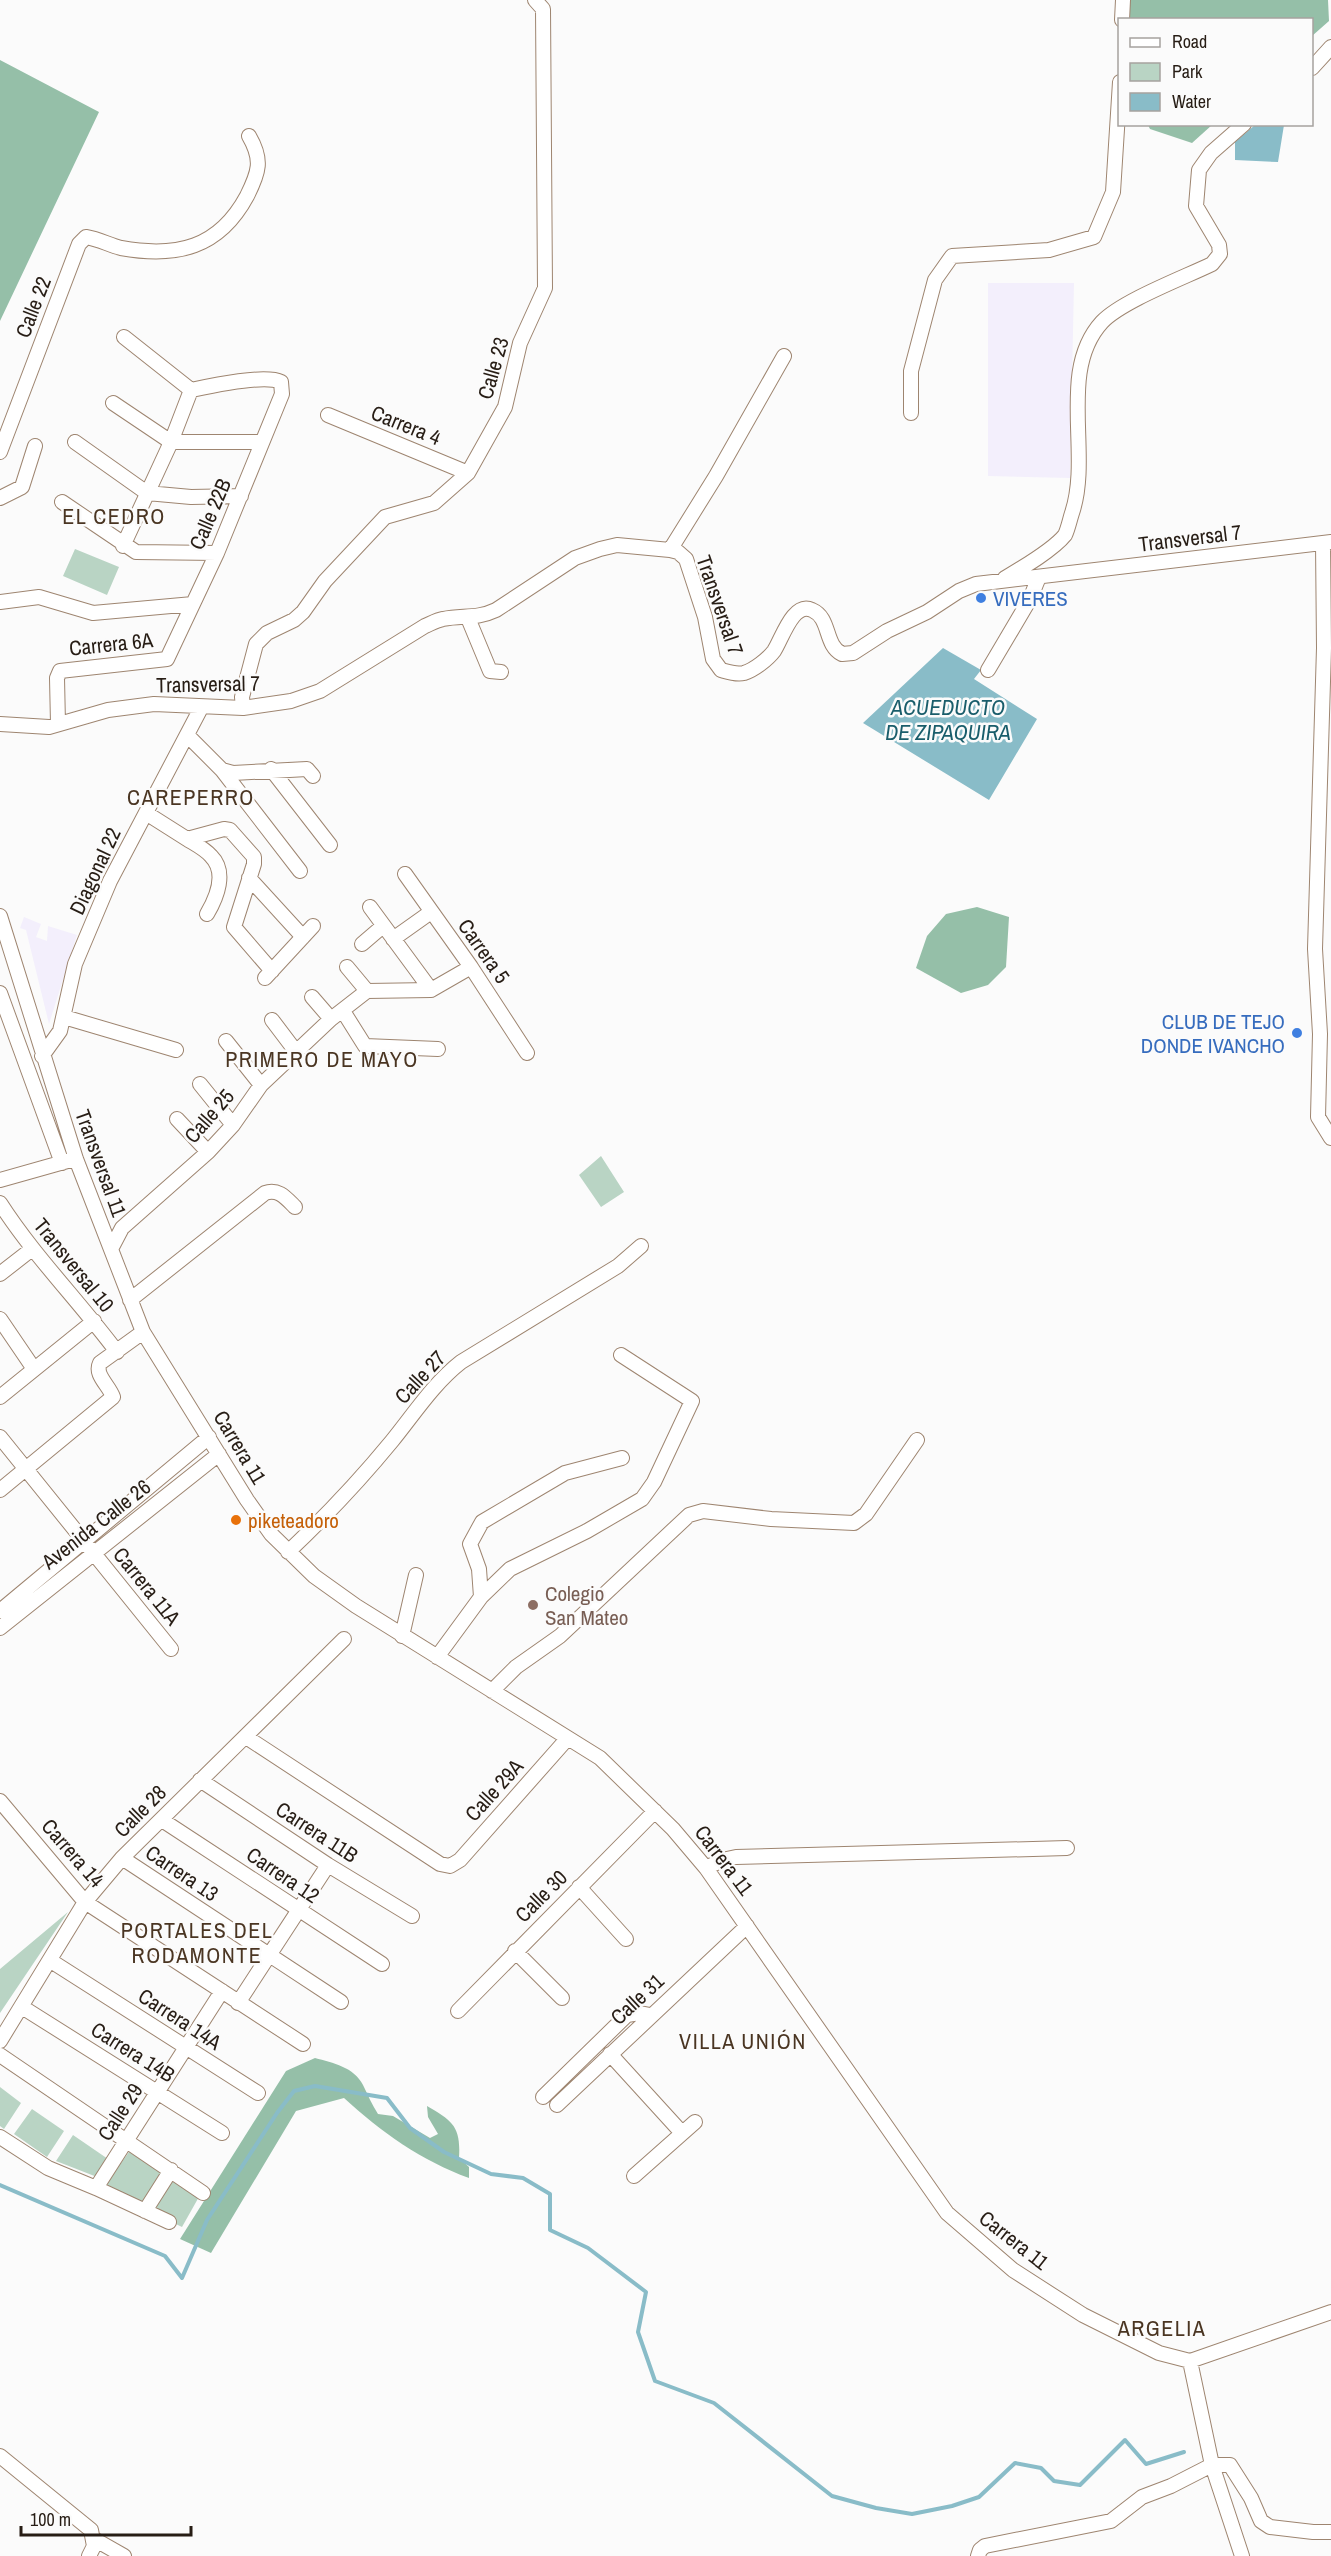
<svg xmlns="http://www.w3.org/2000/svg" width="1331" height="2556" font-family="'Archivo Narrow',sans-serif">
<rect width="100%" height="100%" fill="#fbfbfb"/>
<path fill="#f3effc" d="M988,283H1074L1070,478L988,476Z
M24,917L41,924L36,937L47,941L48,926L77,935L49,1024L26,930L20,928Z"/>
<path fill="#b9d4c4" d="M75,549L119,567L107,595L63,576Z
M601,1156L624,1192L601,1207L579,1175Z
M68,1912L0,2013V1969Z
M0,2087L21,2103L4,2129L0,2126Z
M32,2109L64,2131L47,2157L14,2134Z
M73,2135L108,2159L97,2177L56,2161Z
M129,2152L163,2173L143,2208L103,2188Z
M170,2175L200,2195L182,2227L149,2211Z"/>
<path fill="#95bfa8" d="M1125,0H1328L1329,21L1312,36V20L1125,19Z
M0,60L99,112L0,321Z
M1148,125H1212L1192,143L1150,129Z
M977,907L1009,917L1006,967L988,985L961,993L916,968L927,936L946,914Z
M315,2058C333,2063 354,2067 363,2085C368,2095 372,2105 378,2114L393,2116L430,2138L438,2134L428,2117L427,2106C453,2121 461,2127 459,2158L469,2167V2178C422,2161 381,2132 344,2098L296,2111L211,2253L180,2239L286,2071Z"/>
<path fill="#89bcc8" d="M1255,125H1284L1278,162L1235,160V142Z
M943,648L981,670L974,679L1037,719L989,800L863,723Z"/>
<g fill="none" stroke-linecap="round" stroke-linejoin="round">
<path stroke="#89bcc8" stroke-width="4" d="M0,2185L165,2256L182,2278L207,2220L277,2113L294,2091L315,2086L387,2098L410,2128L444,2152L491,2174L523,2178L550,2194V2230L588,2248L646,2292L638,2332L655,2381L714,2403L832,2496L876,2508L912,2514L952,2506L979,2497L1015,2463L1041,2468L1054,2481L1080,2485L1125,2440L1146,2464L1184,2452"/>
<g stroke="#9e8570" stroke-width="16">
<path id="minor" d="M1122,20L1123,0
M1312,68L1331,47
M113,403L171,442H262
M911,413V371L935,280L952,256L1049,250L1094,237L1113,192L1120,82
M328,415L468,473
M75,442L147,493L191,497L241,496
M0,452L79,244L86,237C99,239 109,245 121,248C177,258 219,248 247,196C259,172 263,160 249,136
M0,498L22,487L35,446
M62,502L136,552L217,553
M1323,543L1324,648L1315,949L1320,1034L1318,1117L1331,1138
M123,546L171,442L191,390
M670,550L716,476L784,356
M1005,578C1022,568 1053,550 1065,535C1068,529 1070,519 1072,513C1092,454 1057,371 1102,322C1122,301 1183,278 1212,264L1220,254L1219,245L1196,206L1199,170L1211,153L1244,124
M0,602L39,597L93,613L193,604
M468,618L490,671L501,672
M988,670L1030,599L1039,577
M243,708L242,697L256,644L267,633L294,620L303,612L325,581L385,517L434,503L468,473L505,407L520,343L545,288L543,9L535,0
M0,724L49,727L108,710L154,704L243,708L291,701L320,691L425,626C430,624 437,620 443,619C463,615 477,619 496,610L575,558L600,549L617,545L670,550L678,552L686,559L705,617L713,659L721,670C728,672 736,675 744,673C754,670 768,659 774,651C782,639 793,601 812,610C831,618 824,645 842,654L853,653L887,631L927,612L959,591L976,584L1331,542
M58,724L57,678L60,671L167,659L217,553L282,394L281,382C265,374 210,386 191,390L124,337
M187,735L222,770L300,871
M271,769L330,845
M222,770L233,773L307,769L313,776
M146,813L187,839L224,829L230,830L254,857V864L234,927L272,971
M187,839C195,844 205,849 211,856C227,872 217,897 207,914
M405,874L471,967L527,1053
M249,878L303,937
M370,907L431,990
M0,916L76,1159L143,1332L247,1500L271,1534L314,1576L356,1606L600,1758L673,1829L706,1868L947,2213L1013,2270L1083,2315L1159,2353L1190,2361L1331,2312
M393,939L431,912
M362,944L383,926
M347,967L367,991
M265,978L313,926
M0,993L62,1163
M312,997L331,1019
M343,1011L365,1046L438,1049
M64,1017L176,1050
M272,1020L297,1053
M226,1041L261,1085
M42,1056L60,1031L75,964L110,881L201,708
M200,1084L233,1125
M177,1119L208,1152
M0,1180L71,1160
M0,1203C34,1256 79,1301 117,1352
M111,1249L122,1228L208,1152L233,1125L261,1085L331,1019L367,991L431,990L471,967
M0,1274L32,1249
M130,1300L265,1193C278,1188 286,1198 295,1207
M0,1319L34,1369
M0,1397L94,1321
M0,1437L171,1649
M0,1490L113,1397C109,1385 94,1375 100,1363L143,1332
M288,1552C325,1517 360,1480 392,1441C414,1414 433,1384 461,1362L618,1266L641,1246
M481,1597L510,1569L587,1531L642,1499L654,1482L692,1401L621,1355
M0,1611L209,1437
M0,1628L219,1454
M402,1636L416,1575
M437,1657L481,1597L479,1569L470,1544L482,1522L565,1473L622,1458
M492,1691L516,1667L560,1636L689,1515L703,1511L771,1519L854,1523L866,1514L917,1440
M246,1737L440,1864L450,1866L460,1860L567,1739
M200,1780L328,1865L412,1916
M0,1801L85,1902L303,2044
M162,1820L382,1964
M122,1858L341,2002
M706,1868L722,1860L736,1857L1067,1848
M579,1887L626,1939
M515,1951L562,1998
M51,1961L258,2093
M238,2003L328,1865
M22,2007L222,2133
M458,2011L655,1811
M0,2041L85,1902L122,1858L344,1639
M610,2054L682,2133
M0,2055L203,2193
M543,2097L627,2015L640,2013L650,2015
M557,2105L747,1926
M0,2137L48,2168L96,2188
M634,2176L695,2122
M145,2211L171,2170
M169,2222L96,2188L222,1991
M1190,2361L1212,2465L1242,2556
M0,2456L91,2530L94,2546L89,2556
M94,2539L124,2556
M978,2556L980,2550L985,2546L1111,2521L1142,2497L1171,2486L1212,2465H1230L1251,2498L1261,2521L1270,2527L1313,2532H1331"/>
</g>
<use href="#minor" stroke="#fff" stroke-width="14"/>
</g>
<g fill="#3f7fe0" stroke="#fbfbfb" stroke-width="2">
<circle cx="981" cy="598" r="6"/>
<circle cx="1297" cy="1033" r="6"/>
</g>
<circle fill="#e8710a" stroke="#fbfbfb" stroke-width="2" cx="236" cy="1520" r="6"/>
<circle fill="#8d6e63" stroke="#fbfbfb" stroke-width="2" cx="533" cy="1605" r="6"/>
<g text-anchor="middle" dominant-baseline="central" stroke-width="5" stroke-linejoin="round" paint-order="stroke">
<g font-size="21" fill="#271d15" stroke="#fbfbfb">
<text transform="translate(33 307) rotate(-69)">Calle 22</text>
<text transform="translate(493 368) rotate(-74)">Calle 23</text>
<text transform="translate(406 425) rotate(22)">Carrera 4</text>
<text transform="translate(210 514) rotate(-67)">Calle 22B</text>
<text transform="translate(1190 538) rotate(-7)">Transversal 7</text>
<text transform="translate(720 605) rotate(71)">Transversal 7</text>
<text transform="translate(111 644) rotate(-6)">Carrera 6A</text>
<text transform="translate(208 684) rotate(-1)">Transversal 7</text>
<text transform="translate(95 871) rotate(-65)">Diagonal 22</text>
<text transform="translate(484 951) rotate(55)">Carrera 5</text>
<text transform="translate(209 1116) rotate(-49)">Calle 25</text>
<text transform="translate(101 1163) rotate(70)">Transversal 11</text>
<text transform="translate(74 1265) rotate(51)">Transversal 10</text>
<text transform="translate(420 1377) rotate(-47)">Calle 27</text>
<text transform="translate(240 1447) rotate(59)">Carrera 11</text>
<text transform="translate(96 1524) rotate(-38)">Avenida Calle 26</text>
<text transform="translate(147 1586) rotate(51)">Carrera 11A</text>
<text transform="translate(494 1790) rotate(-48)">Calle 29A</text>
<text transform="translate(140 1811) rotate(-45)">Calle 28</text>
<text transform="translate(317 1832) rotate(33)">Carrera 11B</text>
<text transform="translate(73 1853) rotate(49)">Carrera 14</text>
<text transform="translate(724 1860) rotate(53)">Carrera 11</text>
<text transform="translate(182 1873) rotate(34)">Carrera 13</text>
<text transform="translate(283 1875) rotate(34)">Carrera 12</text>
<text transform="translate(541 1896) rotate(-45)">Calle 30</text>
<text transform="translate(637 1999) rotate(-43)">Calle 31</text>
<text transform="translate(180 2019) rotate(33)">Carrera 14A</text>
<text transform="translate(133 2052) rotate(32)">Carrera 14B</text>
<text transform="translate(120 2112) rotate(-57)">Calle 29</text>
<text transform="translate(1014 2240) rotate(38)">Carrera 11</text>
</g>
<g font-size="21" fill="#366cbe" stroke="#fbfbfb" text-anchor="start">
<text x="993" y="598">VIVERES</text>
<text x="1285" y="1021" text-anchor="end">CLUB DE TEJO<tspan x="1285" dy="24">DONDE IVANCHO</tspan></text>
</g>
<g font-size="21" fill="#c56008" stroke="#fbfbfb" text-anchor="start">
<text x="248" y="1520">piketeadoro</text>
</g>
<g font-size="21" fill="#785e54" stroke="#fbfbfb" text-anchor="start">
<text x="545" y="1593">Colegio<tspan x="545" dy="24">San Mateo</tspan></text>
</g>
<g font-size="22" letter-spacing="1.5" fill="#4a3522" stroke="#fbfbfb">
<text x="114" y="516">EL CEDRO</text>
<text x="191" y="797">CAREPERRO</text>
<text x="322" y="1059">PRIMERO DE MAYO</text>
<text x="197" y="1930">PORTALES DEL<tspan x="197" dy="25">RODAMONTE</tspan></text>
<text x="743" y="2041">VILLA UNIÓN</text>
<text x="1162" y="2328">ARGELIA</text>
</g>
<g font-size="22" font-style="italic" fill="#195d6b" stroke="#fbfbfb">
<text x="948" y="707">ACUEDUCTO<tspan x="948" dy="25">DE ZIPAQUIRA</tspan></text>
</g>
</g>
<rect x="1118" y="18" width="195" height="108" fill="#fbfbfb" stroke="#a6a29f" stroke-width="1.5"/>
<rect x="1130" y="38" width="30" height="9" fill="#ffffff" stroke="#a6a29f" stroke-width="1.5"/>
<text x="1172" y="48" font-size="18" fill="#271d15">Road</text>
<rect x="1130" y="63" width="30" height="18" fill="#b9d4c4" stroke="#a6a29f" stroke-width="1.5"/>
<text x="1172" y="78" font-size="18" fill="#271d15">Park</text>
<rect x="1130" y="93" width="30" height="18" fill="#89bcc8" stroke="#a6a29f" stroke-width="1.5"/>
<text x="1172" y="108" font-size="18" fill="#271d15">Water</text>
<path d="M21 2526v9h170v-9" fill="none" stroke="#271d15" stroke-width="3"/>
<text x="30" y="2526" font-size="18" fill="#271d15" stroke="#fbfbfb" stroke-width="4.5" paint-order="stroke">100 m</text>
</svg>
